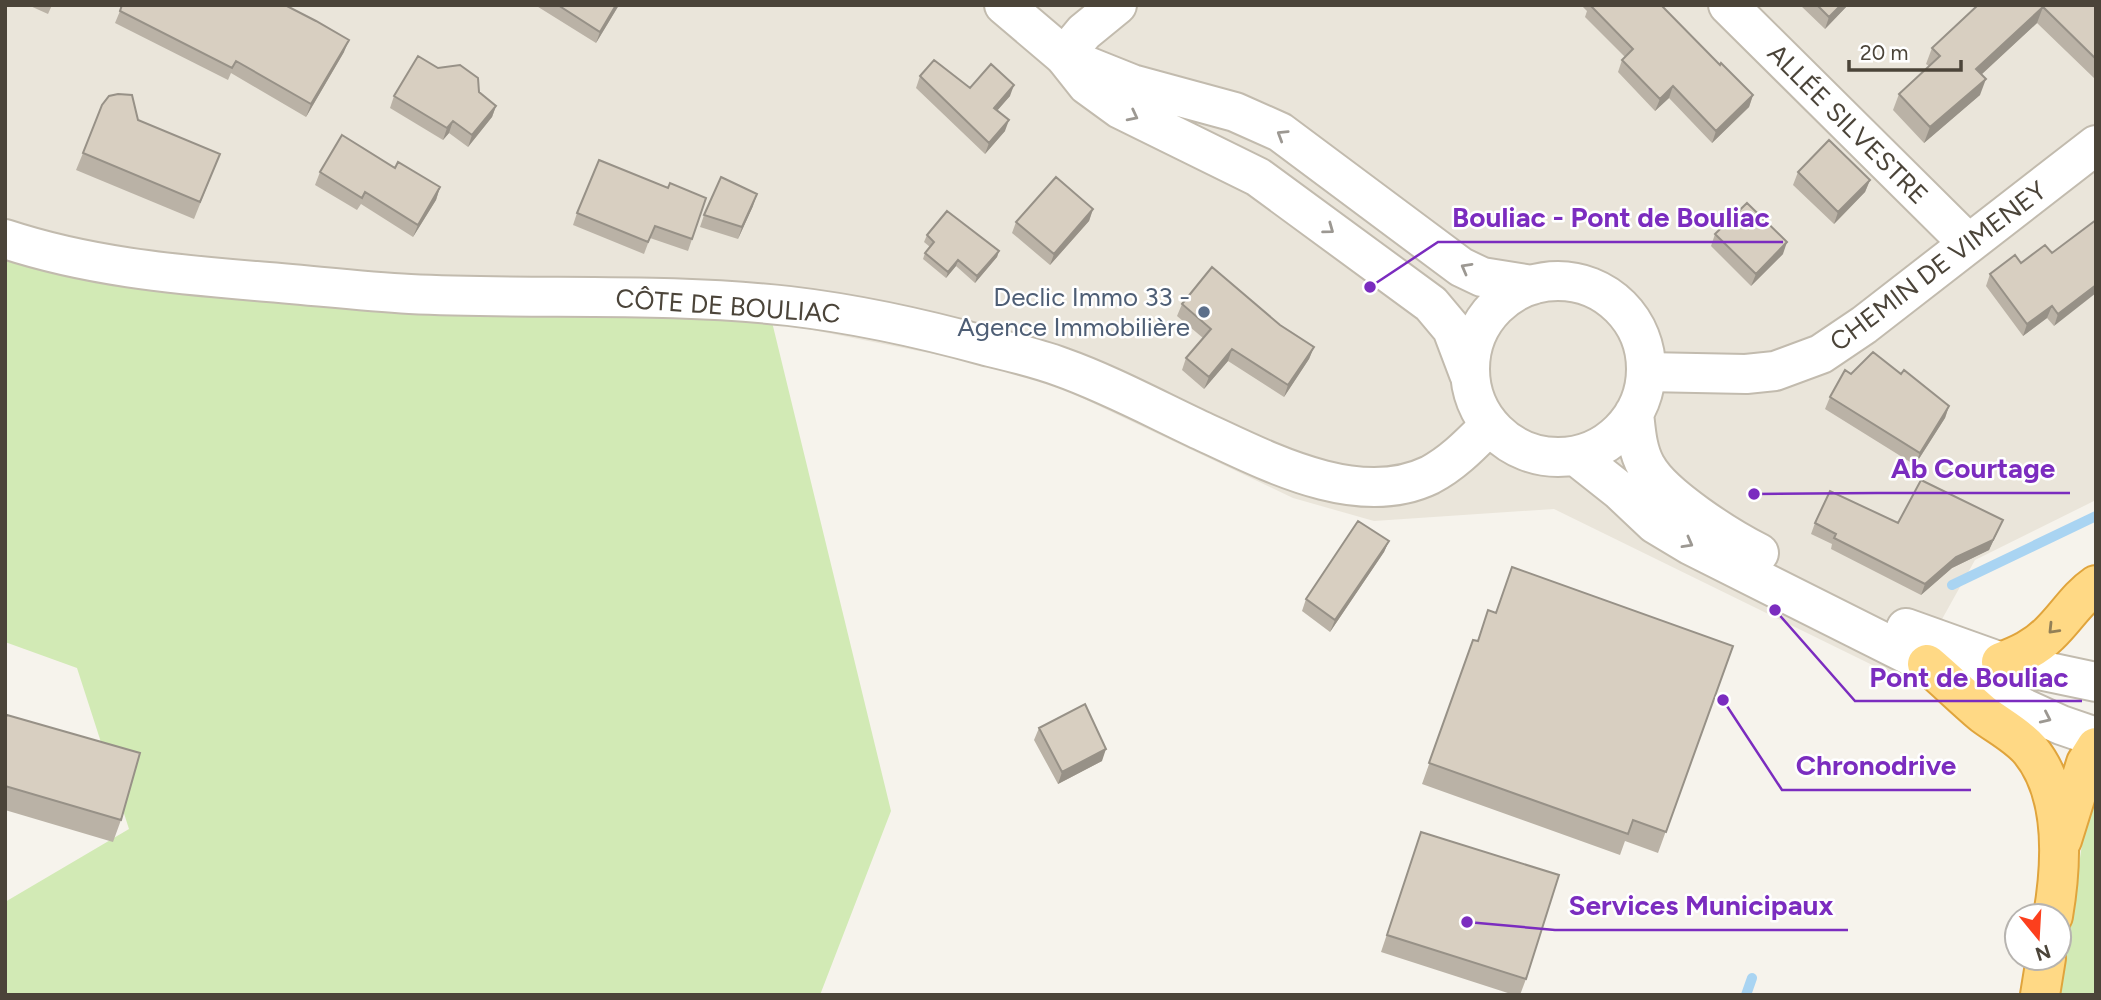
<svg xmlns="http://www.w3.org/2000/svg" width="2101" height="1000" font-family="Figtree,sans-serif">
<rect width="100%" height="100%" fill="#f6f3ec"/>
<path fill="#eae5da" d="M5,5H2096V500L1975,560L1907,682L1554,509L1374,521L1293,498L1038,377L1015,370L772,322L367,307L49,270L5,260Z"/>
<path fill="#d2eab5" d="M5,260L49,270L367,307L772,322L891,811L820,995H5V902L129,829L77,668L5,642Z
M2096,783V995H2057L2072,914L2087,809Z"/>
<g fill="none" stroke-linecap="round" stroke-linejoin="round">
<path stroke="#a9d4f2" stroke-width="10" d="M1952,585L2096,516
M1746,995L1752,978"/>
<g stroke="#c2bbae" stroke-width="42">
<path id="minor" d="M1728,5L1968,243
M1064,56L1084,32L1117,5
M5,239C87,266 170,274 256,281C308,285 359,291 410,294C536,300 664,292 789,306C857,314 921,328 986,346C1011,352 1037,358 1061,367C1109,384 1155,409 1202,431C1267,461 1358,510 1430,475C1453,463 1471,444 1489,426
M1646,372L1746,374L1775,371L1821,354L1864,325L2096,145"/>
</g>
<g stroke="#c2bbae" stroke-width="42">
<path id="tertiary" d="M1004,5L1064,56L1087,85L1120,109L1258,177L1431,304L1452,329L1469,374
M1082,64L1132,84L1235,112L1280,132L1461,267L1482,277L1532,285
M1470 369a88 88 0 1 1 176 0a88 88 0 1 1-176 0Z
M1634,413C1636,431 1637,450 1646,466C1662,496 1729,538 1759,553
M1576,456L1619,490L1655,524L1690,545L1927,664L2061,725L2096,737
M1906,628L2001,662L2096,682"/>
</g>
<g stroke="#e0a43c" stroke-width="42">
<path id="trunk" d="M2001,662C2019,655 2035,648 2049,634C2066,618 2077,598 2096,585
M1927,664C1946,680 1964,698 1983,714C1999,726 2017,735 2030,750C2066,794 2062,863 2053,916
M2062,840L2086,763L2096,747
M2040,995L2046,958"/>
</g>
<use href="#minor" stroke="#fff" stroke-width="38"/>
<use href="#tertiary" stroke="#fff" stroke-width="38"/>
<use href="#trunk" stroke="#ffd985" stroke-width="38"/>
</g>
<path fill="#bab2a6" d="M28,5H52L48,14Z
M535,5H619L596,43Z
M1581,5H1661L1720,65L1753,95L1749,107L1712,143L1669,98L1655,111L1618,72L1622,60L1625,57L1585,17L1587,11Z
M1800,5H1848L1825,29Z
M1978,5H2096V79H2095L2037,23L1981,75L1980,95L1924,143L1893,110L1899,94L1929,66L1926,64L1932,48Z
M120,11L344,52L306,117L231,73L228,80L115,23Z
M920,76L970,88L1010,96L997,110L1005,131L985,154L916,88Z
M479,92L496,106L492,117L468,147L449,133L443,140L390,108L394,96Z
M83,153L220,154L194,219L76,170Z
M395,168L440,187L436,200L413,237L361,204L357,210L315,185L320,172Z
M1798,172L1870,180L1865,192L1834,224L1793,185Z
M668,188L706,198L688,251L650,238L644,254L573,225L577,213Z
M753,206L738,239L700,227L704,215Z
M1093,209L1089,221L1050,265L1012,233L1016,222Z
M2096,220L2054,326L2047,318L2023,336L1986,286L1990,274L2052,253Z
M1715,234L1783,254L1751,286L1711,246Z
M927,235L999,251L997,257L975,283L956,266L946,278L923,259L925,253L930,247L924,242Z
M1182,304L1280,325L1314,347L1309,359L1284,397L1228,361L1204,389L1182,370L1186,358L1203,338L1177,316Z
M1851,374H1901L1949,406L1945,418L1915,465L1825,409L1830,397Z
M2003,520L1989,550L1952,568L1921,595L1831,549L1832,544L1811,534L1815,523H1898Z
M1389,541L1384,552L1330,632L1302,611L1306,599Z
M1496,613L1733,646L1658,853L1625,841L1620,855L1422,784L1473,640L1477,641Z
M5,718L121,820L113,842L5,810Z
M1039,728L1102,761L1058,784L1034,740Z
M1421,832L1526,979L1520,995H1514L1381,952Z"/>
<path fill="#979187" d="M616,5H619L596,43L600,32Z
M1841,5H1848L1825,29L1829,17Z
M2043,7L2037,23L1970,85L1976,69Z
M349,40L344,52L306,117L311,104Z
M1986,79L1980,95L1924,143L1930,127Z
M1014,85L1010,96L990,119L994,108Z
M1673,86L1669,98L1655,111L1660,99Z
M1753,95L1749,107L1712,143L1716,131Z
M496,106L492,117L468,147L472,135Z
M1009,120L1005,131L985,154L989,143Z
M453,121L449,133L443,140L447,128Z
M1870,180L1865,192L1834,224L1838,212Z
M440,187L436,200L413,237L418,225Z
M757,194L753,206L738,239L742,227Z
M1093,209L1089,221L1050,265L1054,254Z
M1787,242L1783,254L1751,286L1756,274Z
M999,251L997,257L975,283L977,276Z
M958,260L956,266L946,278L948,272Z
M2096,285V293L2054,326L2058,314Z
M2052,306L2047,318L2023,336L2027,324Z
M1314,347L1309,359L1284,397L1288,385Z
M1232,349L1228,361L1204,389L1209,377Z
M1949,406L1945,418L1915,465L1920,453Z
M2003,520L1989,550L1952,568L1921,595L1925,584L1956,557Z
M1389,541L1384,552L1330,632L1335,620Z
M1106,749L1102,761L1058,784L1062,772Z"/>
<path fill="#d8cfc1" stroke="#979187" stroke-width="2" d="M122,5H285L316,21L349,40L311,104L236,61L232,68L120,11Z
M558,5H616L600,32Z
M1590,5H1661L1720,65L1721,63L1753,95L1716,131L1673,86L1660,99L1622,60L1633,49Z
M1817,5H1841L1829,17Z
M1978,5H2096V59L2043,7L1976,69L1986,79L1930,127L1899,94L1940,56L1932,48Z
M418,56L438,68L460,65L478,78L479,92L496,106L472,135L453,121L447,128L394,96Z
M934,60L970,88L991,64L1014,85L994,108L1009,120L989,143L920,76Z
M118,94L132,95L138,120L220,154L200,202L83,153L102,105L109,96Z
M342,135L395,168L398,162L440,187L418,225L365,192L362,198L320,172Z
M1829,140L1870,180L1838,212L1798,172Z
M599,160L668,188L670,183L706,198L692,239L655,226L648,242L577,213Z
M721,177L757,194L742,227L704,215Z
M1056,177L1093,209L1054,254L1016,222Z
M1747,203L1787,242L1756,274L1715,234Z
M947,211L999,251L977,276L958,260L948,272L925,253L934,242L927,235Z
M2096,220V285L2058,314L2052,306L2027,324L1990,274L2015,255L2021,263L2045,245L2052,253Z
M1212,267L1280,325L1314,347L1288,385L1232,349L1209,377L1186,358L1211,329L1182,304Z
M1873,352L1901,374L1904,370L1949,406L1920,453L1830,397L1845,370L1851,374Z
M1921,480L2003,520L1993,540L1956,557L1925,584L1834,538L1836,534L1815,523L1830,491L1898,523Z
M1358,521L1389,541L1335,620L1306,599Z
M1512,567L1733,646L1666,832L1633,820L1628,834L1429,763L1473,640L1478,641L1488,610L1496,613Z
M1085,704L1106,749L1062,772L1039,728Z
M7,715L140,753L121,820L5,786V719Z
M1421,832L1559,875L1526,979L1387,935Z"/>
<defs><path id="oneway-chevron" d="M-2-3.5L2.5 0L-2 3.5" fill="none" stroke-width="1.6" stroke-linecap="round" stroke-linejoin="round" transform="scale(1.75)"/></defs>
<g stroke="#9c9892">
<use href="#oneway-chevron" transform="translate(1133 116) rotate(27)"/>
<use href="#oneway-chevron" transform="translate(1282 135) rotate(-148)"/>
<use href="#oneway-chevron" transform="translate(1329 229) rotate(36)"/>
<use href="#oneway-chevron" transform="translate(1466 268) rotate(-151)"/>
<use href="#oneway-chevron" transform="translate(1688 543) rotate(29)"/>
<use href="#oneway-chevron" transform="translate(2046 718) rotate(25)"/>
</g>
<use stroke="#938057" href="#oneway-chevron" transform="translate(2053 629) rotate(134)"/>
<circle fill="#5c6f8a" stroke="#fff" stroke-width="2.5" cx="1204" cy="312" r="7"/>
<g text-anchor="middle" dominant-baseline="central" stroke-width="5" stroke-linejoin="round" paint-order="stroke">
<g font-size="26" fill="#4b4439" stroke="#fff">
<text transform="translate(1848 124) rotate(45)">ALLÉE SILVESTRE</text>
<text transform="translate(1938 266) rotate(-37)">CHEMIN DE VIMENEY</text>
<text transform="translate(728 306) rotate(4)">CÔTE DE BOULIAC</text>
</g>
<g font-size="26" fill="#4e5e75" stroke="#fff" text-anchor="end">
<text x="1190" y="297">Declic Immo 33 -<tspan x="1190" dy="30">Agence Immobilière</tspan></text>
</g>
</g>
<path fill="none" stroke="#7b2cbf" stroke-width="2.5" d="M1370 287L1438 242H1783M1754 494L1877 493H2070M1775 610L1855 701H2082M1723 700L1782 790H1971M1467 922L1555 930H1848"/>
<g fill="#7b2cbf" stroke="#fff" stroke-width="2.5">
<circle cx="1370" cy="287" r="7"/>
<circle cx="1754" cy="494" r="7"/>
<circle cx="1775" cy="610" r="7"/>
<circle cx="1723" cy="700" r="7"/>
<circle cx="1467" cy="922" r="7"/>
</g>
<g font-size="28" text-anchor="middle" font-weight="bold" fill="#7b2cbf" stroke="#fff" stroke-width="5" stroke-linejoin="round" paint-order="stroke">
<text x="1611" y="227">Bouliac - Pont de Bouliac</text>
<text x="1973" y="478">Ab Courtage</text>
<text x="1969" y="687">Pont de Bouliac</text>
<text x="1876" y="775">Chronodrive</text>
<text x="1701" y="915">Services Municipaux</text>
</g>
<rect width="2101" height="1000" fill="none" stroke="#4b4439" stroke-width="14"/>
<g transform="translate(2038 937) rotate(162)"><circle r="33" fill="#ffffff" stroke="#b7b4b0" stroke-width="2"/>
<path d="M0-5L12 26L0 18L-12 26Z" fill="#fc3f1d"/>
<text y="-10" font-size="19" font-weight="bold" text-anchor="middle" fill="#4b4439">N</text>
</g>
<path d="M1849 60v10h112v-10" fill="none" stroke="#4b4439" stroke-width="3.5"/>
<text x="1860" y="60" font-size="21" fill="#4b4439" stroke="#ffffff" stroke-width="5" paint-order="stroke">20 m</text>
</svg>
